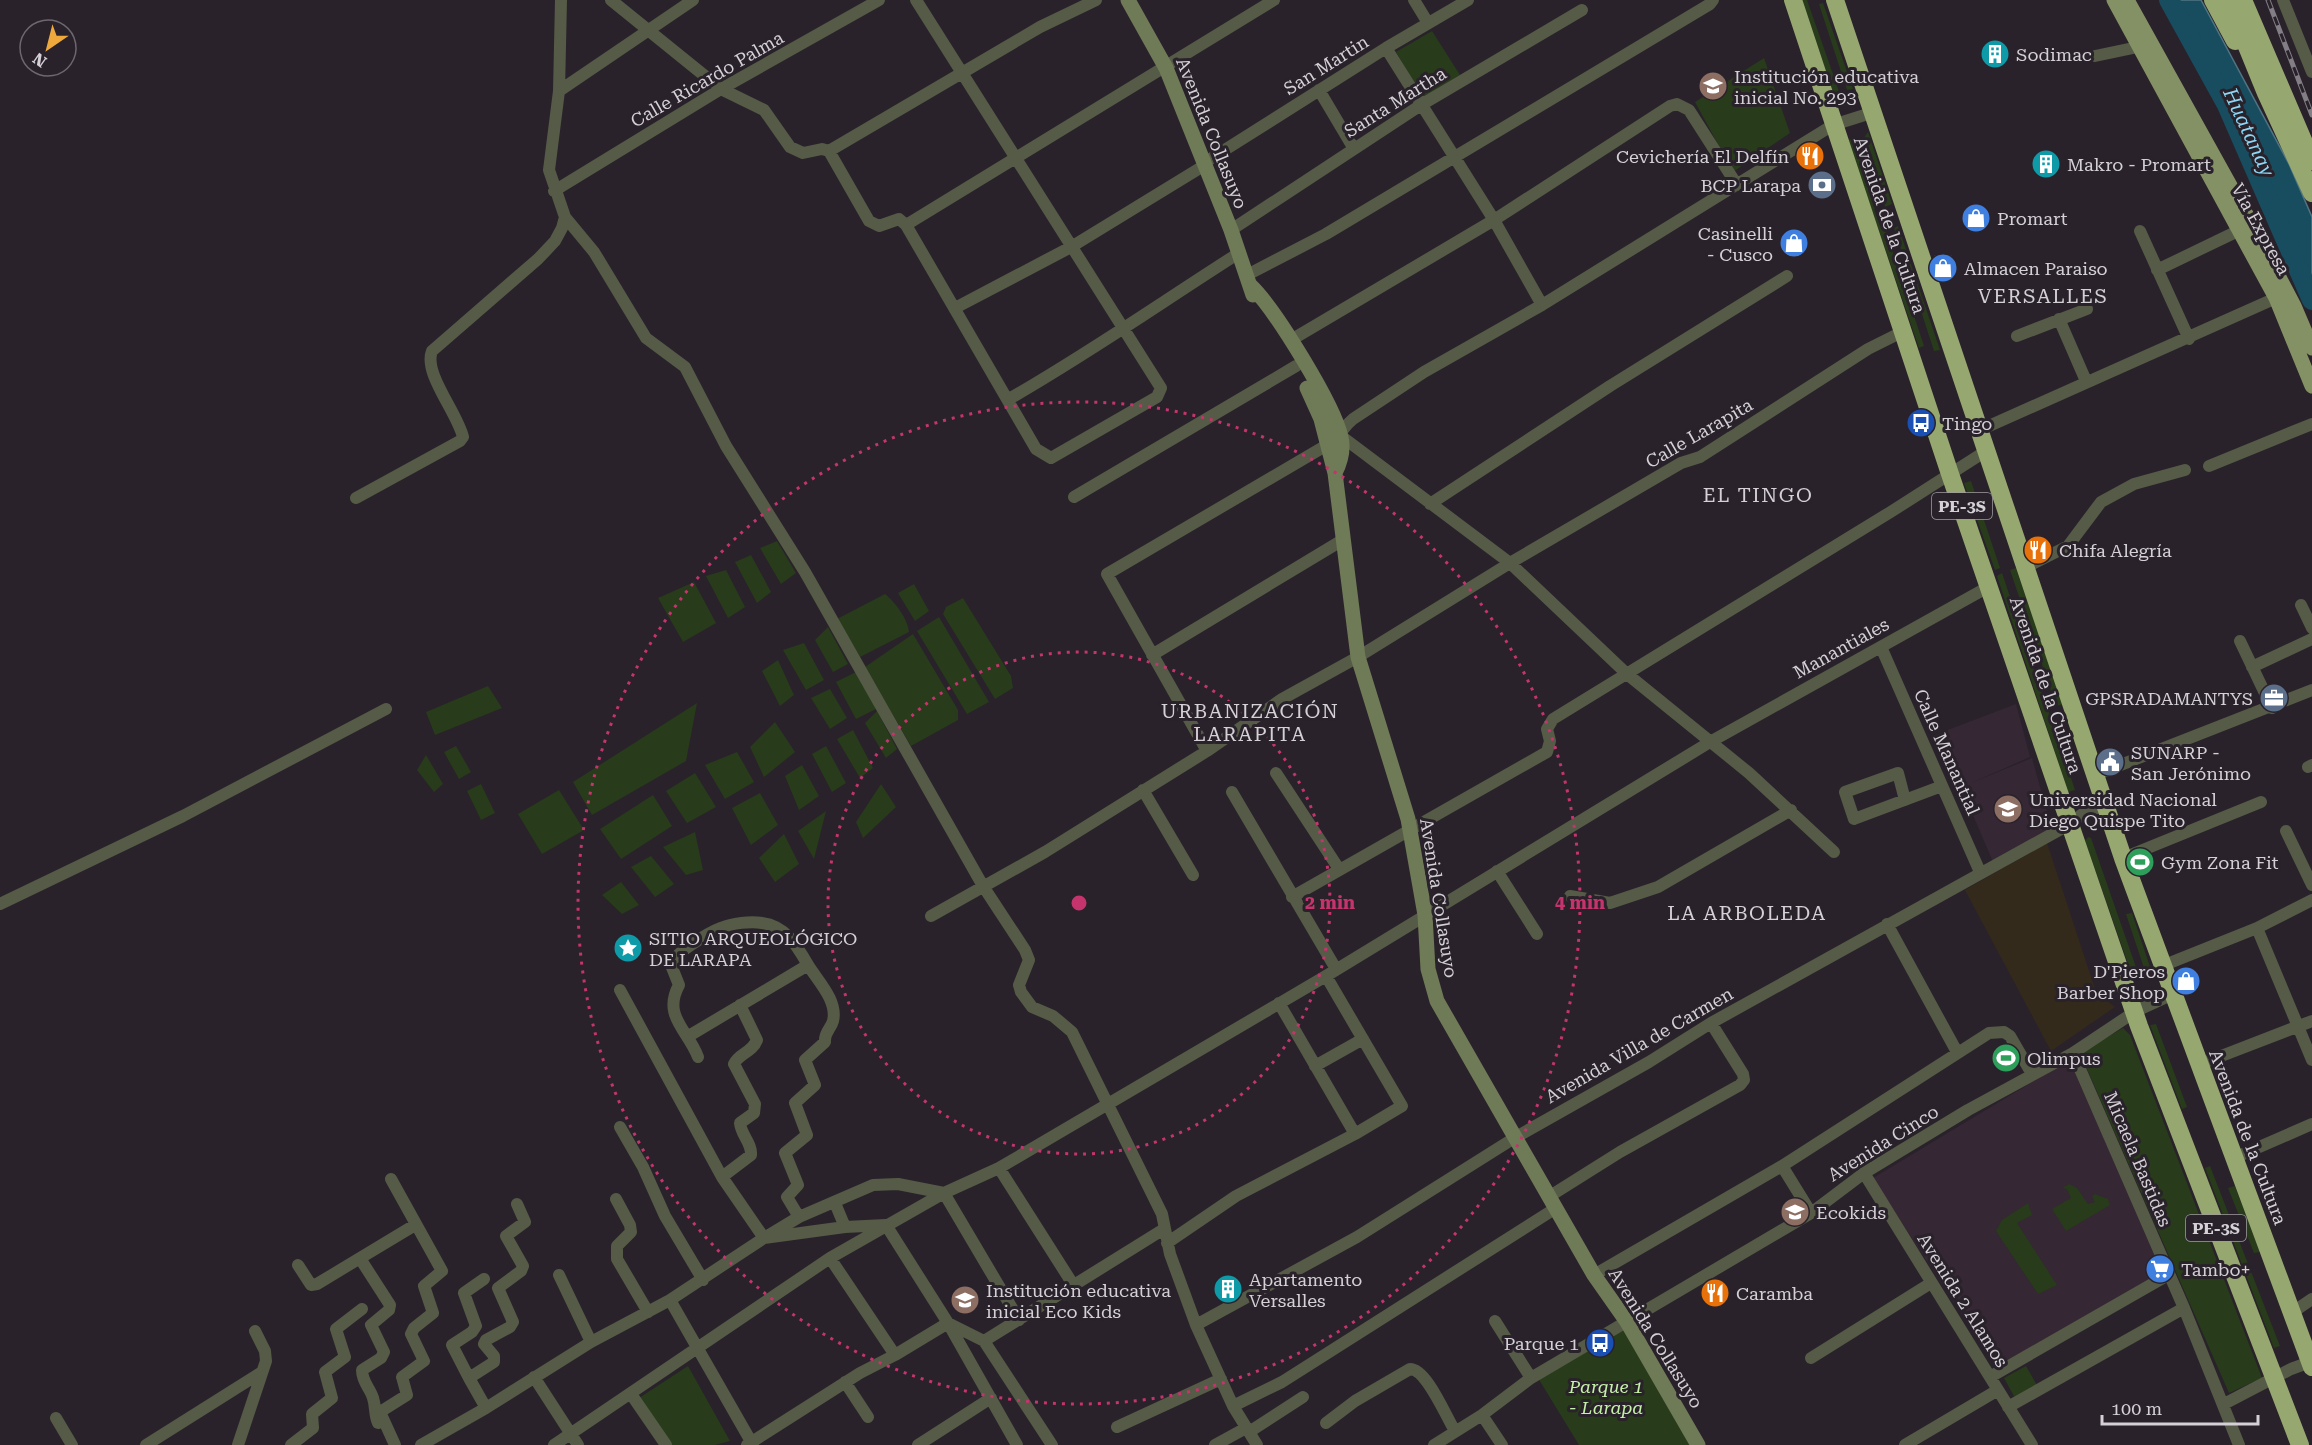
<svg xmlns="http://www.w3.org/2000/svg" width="2312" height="1445" font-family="'Roboto Serif',serif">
<rect width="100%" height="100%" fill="#29222b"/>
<path fill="#342a1b" d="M2047,843L2096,992L2115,1007L2051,1051L1965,890Z"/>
<path fill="#352734" d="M2016,704L2030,757L1971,783L2032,758L2052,830L1993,862L1961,787L1955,789L1932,736Z
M2072,1058L2165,1273L1996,1368L1873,1178Z"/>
<path fill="#283b1b" d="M1802,0H1807L1840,94L1834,95Z
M1823,3L1853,89L1847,90L1819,4Z
M1432,31L1460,75L1423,98L1396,52Z
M1764,58L1790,133L1733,172L1695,102Z
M1868,132L1892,204L1885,207L1864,138Z
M1855,138L1878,206L1874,209L1880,226L1884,225L1924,346L1919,348L1848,140Z
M1898,226L1940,350L1934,351L1894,228Z
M1971,481L2000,568L1995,570L1964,483Z
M777,541L796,573L781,584L760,548Z
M751,555L771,592L757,603L735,562Z
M2016,568L2064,704L2056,706L2010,570Z
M726,570L745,607L728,618L706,576Z
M2002,573L2075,790L2068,792L1997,576Z
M694,582L716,623L683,642L658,598Z
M914,584L929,611L915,621L898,593Z
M885,594C895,602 908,619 909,632L860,657L837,619Z
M963,598L1011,676L1013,688L995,699L943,614L946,607Z
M939,617L989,702L967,714L917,631Z
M828,627L848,664L833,672L815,640Z
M913,634L958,710V720L911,746L865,667Z
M804,643L824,680L806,690L783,650Z
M778,660L794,695L780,706L762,671Z
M856,672L878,708L856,719L836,682Z
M488,686L502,708L435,735L426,712Z
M830,689L847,718L830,729L811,698Z
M697,703L686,761L592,815L573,782Z
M877,711L897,749L886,758L865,723Z
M775,722L795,752L764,777L750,747Z
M853,730L873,768L860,778L837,739Z
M456,746L471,772L459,779L444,752Z
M826,746L846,783L832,792L812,754Z
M737,752L754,782L725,799L705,765Z
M426,755L443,784L434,792L417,770Z
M802,765L819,796L799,810L785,776Z
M695,773L716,807L687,823L666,791Z
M481,784L495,813L481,820L467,791Z
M881,784L896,807L863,838L856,822Z
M559,790L584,830L542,854L518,814Z
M760,793L778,825L751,845L732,808Z
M653,795L672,826L621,859L600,829Z
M826,811L814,859L798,831Z
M695,832L703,870L686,875L663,847Z
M784,834L799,864L775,882L759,858Z
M2088,837L2091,838L2138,973L2135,975H2132L2085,841Z
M651,856L674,884L655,897L631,867Z
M621,882L639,905L622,914L602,895Z
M2132,913L2150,967L2148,969L2144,968L2126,914Z
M2156,1024L2187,1107L2182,1109L2150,1025Z
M2123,1028L2130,1035L2262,1378L2229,1393L2080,1053Z
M2210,1166L2280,1346L2274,1348L2205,1168Z
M2069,1184L2077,1188L2088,1204L2095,1202L2092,1196L2095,1194L2108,1199L2110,1205L2066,1231L2052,1209L2071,1198L2067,1189L2062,1188Z
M2235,1186L2260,1252L2254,1253L2228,1188Z
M2028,1203L2032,1215L2017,1223L2057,1285L2038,1294L1996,1231L2002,1220Z
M1623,1330L1626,1333L1693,1445H1579L1538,1378Z
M688,1366L730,1441L715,1445H671L639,1398Z
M2026,1366L2038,1387L2016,1400L2004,1378Z"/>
<path fill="#184d5f" stroke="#507483" stroke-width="1.5" d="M2169,0H2201L2289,164L2312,217V300L2227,105Z"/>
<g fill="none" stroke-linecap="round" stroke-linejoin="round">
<path stroke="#184d5f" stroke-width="20" d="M2169,0L2227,105L2312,300"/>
<path stroke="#555b46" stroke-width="12" d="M611,0L721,89L764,110L790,147L803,153L822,149L829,151L869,221L879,226L899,219L906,225L1036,449L1051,458L1157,397L1161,388L916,0
M1414,0L1428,23
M2283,0L2312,72
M1386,48L1494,220L1542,305
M2095,56L2138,47
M1319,90L1354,149
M559,91L693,0
M829,151L1040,27L1096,0
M1204,163L1386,48L1468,0
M554,191L721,89L879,0
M565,217L594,252L646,338L685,367L726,446L805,572L983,886L1025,950L1029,960L1019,985L1021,992L1032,1007L1053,1016L1072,1032L1162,1214L1170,1254L1196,1325L1233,1406L1257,1445
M906,225L1274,0
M1231,230L1421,105L1582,10
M2140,231L2189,339
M2157,270L2240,230
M1247,275L1326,234L1710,4L1713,0
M955,308L1071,247L1205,165
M2059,319L2086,381
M2017,336L2087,309
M1291,340L1494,220L1670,106L1677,104L1689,110L1737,185
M1009,399C1088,354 1162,302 1239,253
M1980,430L2276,298
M1341,436L1510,563L1627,674L1749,773L1834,852
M2209,466L2312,424
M1074,497L1296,366
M356,498L460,441L463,437C457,412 423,373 432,351L538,259L555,241L562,228L565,217L549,170L559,91L561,0
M1430,504L1610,386L1787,276
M2026,567L2068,546L2101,502L2134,484L2185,470
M2301,605L2312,628
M2240,641L2272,708
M1881,647L1980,872
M1152,655L1341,541
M2252,667L2312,639
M1207,751L1107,574L1327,445C1342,435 1341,429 1353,419L1424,372L1542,305L1833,125L1871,113
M2308,767L2312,765
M1276,773L1339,869
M2095,775L2312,690
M1143,790L1193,875
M1232,792L1336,969
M1905,800L1898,773L1845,792L1854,819L1942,786
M2286,831L2312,885
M2123,858L2261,802
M1497,871L1537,934
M1570,896L1610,903L1658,887L1791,810
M1292,897L1547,752L1550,741L1547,729L1553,719L1889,513L1986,451
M0,904L183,816L386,709
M931,916L1045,852L1207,751L1282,699L1358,657L1510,563L1681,463L1700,457L1868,349L1904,331
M1887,924L1957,1052
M2257,928L2312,1060
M2162,966L2257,928L2312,900
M620,990L722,1177L764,1238L799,1217L873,1185L898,1184L944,1193L1019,1320
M1279,1003L1355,1134
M687,1037L808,965C818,981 838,1001 833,1021C831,1029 824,1032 825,1042L805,1060L815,1085L795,1103L807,1135L785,1153L798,1185L787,1197L799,1217
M2073,1053L2184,1308L2239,1445
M698,1057C688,1030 662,1016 679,985L671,965C671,955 710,932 721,928C732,923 751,921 762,923C786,926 797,946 808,965
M2198,1065L2312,1021
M1315,1066L1363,1039
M620,1127L643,1167L665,1216L703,1280
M2234,1158L2312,1124
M1782,1166L1811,1213
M999,1168L1074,1286
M1864,1173L2032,1445
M722,1177L751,1155C752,1143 741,1135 740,1123L754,1113L755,1104L734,1064C739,1053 752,1053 757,1040L740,1005
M391,1179L442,1271L424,1286L433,1313L414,1328L411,1334L424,1361L402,1377L407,1395L380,1412L395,1445
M1550,1196L1620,1152L1740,1085L1744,1080L1743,1074L1711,1023
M616,1199L630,1225L631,1232L617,1246V1259L648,1312
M835,1203L845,1227
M1167,1243L1236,1196L1355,1134L1402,1106L1326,976
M830,1258L895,1355
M361,1260L390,1305L389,1310L371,1325L384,1352L381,1358L362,1370C362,1382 370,1388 373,1398C376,1407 374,1414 378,1423
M298,1265L311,1285L317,1284L415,1225
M559,1275L591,1342
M1594,1275L1782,1166L1989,1033L2004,1032L2010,1036L2032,1074
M670,1300L753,1445
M2290,1314L2312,1299
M1495,1321L1531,1378
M1196,1325L1357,1237L1516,1137L1649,1062L1711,1023L2070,824L2085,812L2105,805
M984,1341L1164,1229
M1811,1358L1931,1283
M534,1377L578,1445
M1990,1377L2168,1275
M469,1378L452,1345L472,1332L476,1326L464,1293L484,1279
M845,1382L868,1417
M631,1394L666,1445
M2224,1404L2291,1369L2310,1362
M1233,1406L1282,1382L1556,1208
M2008,1407L2184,1308
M486,1408L469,1378L494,1362V1356L484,1344L486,1340L510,1327L513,1322L498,1288L521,1271L523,1266L506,1236L525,1222L517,1204
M1482,1415L1502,1445
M56,1418L72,1445
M1326,1423L1355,1401L1410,1369C1427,1369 1446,1417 1455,1431
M1117,1427L1221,1379
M1249,1432L1303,1397
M146,1445L262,1372
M238,1445L266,1361L265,1351L255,1331
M291,1445L313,1428L312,1414L332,1398L325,1372L345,1357L336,1329L362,1309
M421,1445L486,1408L591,1342L670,1300L764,1238L845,1227L886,1225L948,1323L1017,1445
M554,1445L830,1258L944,1193L999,1168L1326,976L1710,742L1990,586
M747,1445L860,1373L895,1355L948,1323L984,1341L1052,1445
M918,1445L991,1398
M1215,1445L1246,1428
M1434,1445L1482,1415L1531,1378L1811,1213L1864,1173L1968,1110L2073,1053L2136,1011L2173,994
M1905,1445L1998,1390"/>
<path stroke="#6f7a57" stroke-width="15" d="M1128,0L1166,68L1231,230L1253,295
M1251,286C1275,309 1334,405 1341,437C1344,450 1341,461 1335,473L1358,657L1408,819L1425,915L1428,969L1437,1001L1594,1275L1627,1322L1698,1445
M1307,388L1321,419L1335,473"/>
<path stroke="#849164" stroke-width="15" d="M2114,0L2276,298L2312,386
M2127,0L2248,218L2294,306L2312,348"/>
<path stroke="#96a76f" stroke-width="18" d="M1793,0L1950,474L2139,1026L2300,1445
M1835,0L2123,858L2312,1367
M2213,0L2235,41
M2228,0L2266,93L2312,193
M2243,0L2312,161"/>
<g stroke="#837d85" stroke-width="5">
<path id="rail" d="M2268,0L2312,115"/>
</g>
<use href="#rail" stroke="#29222b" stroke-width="3" stroke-dasharray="9" stroke-linecap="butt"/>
</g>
<g fill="none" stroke="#c5346d" stroke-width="3" stroke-dasharray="3 6">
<circle cx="1079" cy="903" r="251"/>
<circle cx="1079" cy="903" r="501"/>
</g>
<defs>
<g id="building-disc" transform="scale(1.5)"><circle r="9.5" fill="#0f9aa8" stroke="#29222b"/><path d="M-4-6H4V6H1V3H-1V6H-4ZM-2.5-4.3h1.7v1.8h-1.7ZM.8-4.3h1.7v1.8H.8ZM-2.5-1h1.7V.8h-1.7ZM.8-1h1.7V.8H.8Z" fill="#fff"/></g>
<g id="school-disc" transform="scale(1.5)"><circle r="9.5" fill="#8d6e63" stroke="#29222b"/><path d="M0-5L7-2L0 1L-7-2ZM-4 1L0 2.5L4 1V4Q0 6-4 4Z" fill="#fff"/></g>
<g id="restaurant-disc" transform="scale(1.5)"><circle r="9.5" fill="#e8710a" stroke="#29222b"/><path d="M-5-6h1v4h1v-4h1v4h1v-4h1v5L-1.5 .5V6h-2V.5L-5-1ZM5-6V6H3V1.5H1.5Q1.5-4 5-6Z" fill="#fff"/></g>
<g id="bank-disc" transform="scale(1.5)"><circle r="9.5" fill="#5c6f8a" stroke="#29222b"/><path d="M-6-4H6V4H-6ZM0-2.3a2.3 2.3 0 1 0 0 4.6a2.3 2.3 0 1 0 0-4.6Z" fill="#fff"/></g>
<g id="shop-disc" transform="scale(1.5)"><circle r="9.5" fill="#3f7fe0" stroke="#29222b"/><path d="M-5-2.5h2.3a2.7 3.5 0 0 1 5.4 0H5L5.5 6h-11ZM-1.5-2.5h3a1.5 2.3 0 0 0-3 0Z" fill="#fff"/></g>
<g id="bus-disc" transform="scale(1.5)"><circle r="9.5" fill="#1a4fb4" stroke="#29222b"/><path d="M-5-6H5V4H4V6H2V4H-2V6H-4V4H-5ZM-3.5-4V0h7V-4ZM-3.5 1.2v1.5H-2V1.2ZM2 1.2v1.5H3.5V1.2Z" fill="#fff"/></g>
<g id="office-disc" transform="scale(1.5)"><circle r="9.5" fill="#5c6f8a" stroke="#29222b"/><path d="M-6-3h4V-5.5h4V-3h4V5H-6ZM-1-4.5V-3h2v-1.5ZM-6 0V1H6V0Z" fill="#fff"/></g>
<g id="civic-disc" transform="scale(1.5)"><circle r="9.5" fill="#5c6f8a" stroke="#29222b"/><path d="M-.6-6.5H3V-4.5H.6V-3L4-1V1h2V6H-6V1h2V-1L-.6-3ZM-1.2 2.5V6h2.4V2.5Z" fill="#fff"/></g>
<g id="stadium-disc" transform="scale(1.5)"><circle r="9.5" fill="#2e9e5b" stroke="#29222b"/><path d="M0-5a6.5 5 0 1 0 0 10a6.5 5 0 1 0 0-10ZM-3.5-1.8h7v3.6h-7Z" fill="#fff"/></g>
<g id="sight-disc" transform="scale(1.5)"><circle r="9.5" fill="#0f9aa8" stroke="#29222b"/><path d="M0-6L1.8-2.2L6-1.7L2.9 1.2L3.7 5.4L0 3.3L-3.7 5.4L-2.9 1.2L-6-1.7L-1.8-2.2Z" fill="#fff"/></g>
<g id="supermarket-disc" transform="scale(1.5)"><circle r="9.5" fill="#3f7fe0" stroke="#29222b"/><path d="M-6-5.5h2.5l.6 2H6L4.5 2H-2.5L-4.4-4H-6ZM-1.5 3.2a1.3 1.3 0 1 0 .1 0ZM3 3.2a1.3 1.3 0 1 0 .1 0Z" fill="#fff"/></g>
</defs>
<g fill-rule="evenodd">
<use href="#building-disc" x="1995" y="54"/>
<use href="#school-disc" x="1713" y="86"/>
<use href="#restaurant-disc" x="1810" y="156"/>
<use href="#building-disc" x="2046" y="164"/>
<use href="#bank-disc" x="1822" y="185"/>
<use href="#shop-disc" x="1976" y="218"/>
<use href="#shop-disc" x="1794" y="243"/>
<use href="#shop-disc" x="1943" y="268"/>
<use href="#bus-disc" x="1921" y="423"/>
<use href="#restaurant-disc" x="2038" y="550"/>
<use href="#office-disc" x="2274" y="698"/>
<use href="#civic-disc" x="2110" y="762"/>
<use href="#school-disc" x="2008" y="809"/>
<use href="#stadium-disc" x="2140" y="862"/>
<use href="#sight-disc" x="628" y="948"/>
<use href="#shop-disc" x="2186" y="981"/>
<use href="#stadium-disc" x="2006" y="1058"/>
<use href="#school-disc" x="1795" y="1212"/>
<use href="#supermarket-disc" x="2160" y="1269"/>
<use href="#building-disc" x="1228" y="1289"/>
<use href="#restaurant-disc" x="1715" y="1293"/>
<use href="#school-disc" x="965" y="1300"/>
<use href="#bus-disc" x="1600" y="1343"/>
</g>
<g text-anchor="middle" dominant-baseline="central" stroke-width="6" stroke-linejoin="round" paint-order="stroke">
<g fill="#29222b" stroke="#a19ca3" stroke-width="1.5">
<rect x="1932" y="493" width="60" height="26" rx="4.5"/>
<rect x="2186" y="1215" width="60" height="26" rx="4.5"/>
</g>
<g font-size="16" font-weight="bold" fill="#d4d0d6">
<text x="1962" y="506">PE-3S</text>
<text x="2216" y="1228">PE-3S</text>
</g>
<g font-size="18" fill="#d4d0d6" stroke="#29222b" text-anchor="start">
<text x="2016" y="54">Sodimac</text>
<text x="1734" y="76">Institución educativa<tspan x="1734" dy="21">inicial No. 293</tspan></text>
<text x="1789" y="156" text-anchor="end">Cevichería El Delfín</text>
<text x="2067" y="164">Makro - Promart</text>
<text x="1801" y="185" text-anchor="end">BCP Larapa</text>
<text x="1997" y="218">Promart</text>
<text x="1773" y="233" text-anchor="end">Casinelli<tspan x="1773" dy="21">- Cusco</tspan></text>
<text x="1964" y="268">Almacen Paraiso</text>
<text x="1942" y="423">Tingo</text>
<text x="2059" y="550">Chifa Alegría</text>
<text x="2253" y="698" text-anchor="end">GPSRADAMANTYS</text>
<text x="2131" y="752">SUNARP -<tspan x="2131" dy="21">San Jerónimo</tspan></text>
<text x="2029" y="799">Universidad Nacional<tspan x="2029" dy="21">Diego Quispe Tito</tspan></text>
<text x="2161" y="862">Gym Zona Fit</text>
<text x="649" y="938">SITIO ARQUEOLÓGICO<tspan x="649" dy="21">DE LARAPA</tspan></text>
<text x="2165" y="971" text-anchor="end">D'Pieros<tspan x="2165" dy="21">Barber Shop</tspan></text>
<text x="2027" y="1058">Olimpus</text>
<text x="1816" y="1212">Ecokids</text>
<text x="2181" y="1269">Tambo+</text>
<text x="1249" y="1279">Apartamento<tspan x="1249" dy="21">Versalles</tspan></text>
<text x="986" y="1290">Institución educativa<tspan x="986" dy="21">inicial Eco Kids</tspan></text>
<text x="1736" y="1293">Caramba</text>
<text x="1579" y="1343" text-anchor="end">Parque 1</text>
</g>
<g font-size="18" fill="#d4d0d6" stroke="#29222b">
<text transform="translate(1326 65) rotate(-32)">San Martin</text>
<text transform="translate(707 79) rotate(-30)">Calle Ricardo Palma</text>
<text transform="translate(1395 102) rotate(-32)">Santa Martha</text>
<text transform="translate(1212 133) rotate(68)">Avenida Collasuyo</text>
<text transform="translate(1890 225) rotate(71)">Avenida de la Cultura</text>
<text transform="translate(2261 229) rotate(61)">Vía Expresa</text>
<text transform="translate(1699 433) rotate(-30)">Calle Larapita</text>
<text transform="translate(1841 648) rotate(-29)">Manantiales</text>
<text transform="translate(2046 685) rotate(71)">Avenida de la Cultura</text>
<text transform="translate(1947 752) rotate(66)">Calle Manantial</text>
<text transform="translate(1439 898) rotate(81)">Avenida Collasuyo</text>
<text transform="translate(1639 1045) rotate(-30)">Avenida Villa de Carmen</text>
<text transform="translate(2248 1137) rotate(69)">Avenida de la Cultura</text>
<text transform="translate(1883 1143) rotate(-32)">Avenida Cinco</text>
<text transform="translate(2138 1159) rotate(67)">Micaela Bastidas</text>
<text transform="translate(1963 1300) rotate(58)">Avenida 2 Alamos</text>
<text transform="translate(1656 1338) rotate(58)">Avenida Collasuyo</text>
</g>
<g font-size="18" font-style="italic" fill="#c5f2a8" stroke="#29222b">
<text x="1606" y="1386">Parque 1<tspan x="1606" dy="21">- Larapa</tspan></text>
</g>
<g font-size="20" font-style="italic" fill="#8bd7f6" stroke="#29222b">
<text transform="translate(2249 132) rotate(65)">Huatanay</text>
</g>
<g font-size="20" letter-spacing="1.5" fill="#d4d0d6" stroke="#29222b">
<text x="2043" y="296">VERSALLES</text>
<text x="1758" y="495">EL TINGO</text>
<text x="1250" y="711">URBANIZACIÓN<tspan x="1250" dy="23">LARAPITA</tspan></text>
<text x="1747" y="913">LA ARBOLEDA</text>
</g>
</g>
<circle cx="1079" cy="903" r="9" fill="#c5346d" stroke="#29222b" stroke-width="3"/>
<g font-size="18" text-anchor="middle" font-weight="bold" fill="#c5346d" stroke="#29222b" stroke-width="6" stroke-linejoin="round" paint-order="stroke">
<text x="1330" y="909">2 min</text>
<text x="1580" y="909">4 min</text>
</g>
<g transform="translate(48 48) rotate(215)"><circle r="28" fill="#29222b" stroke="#6d686f" stroke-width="1.5"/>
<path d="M0-4.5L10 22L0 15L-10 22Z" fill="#eea83c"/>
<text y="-9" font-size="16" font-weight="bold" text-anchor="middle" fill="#d4d0d6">N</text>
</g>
<path d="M2102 1415v9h156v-9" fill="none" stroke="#d4d0d6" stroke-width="3"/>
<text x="2111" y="1415" font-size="18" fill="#d4d0d6" stroke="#29222b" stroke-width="4.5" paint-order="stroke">100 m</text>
</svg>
